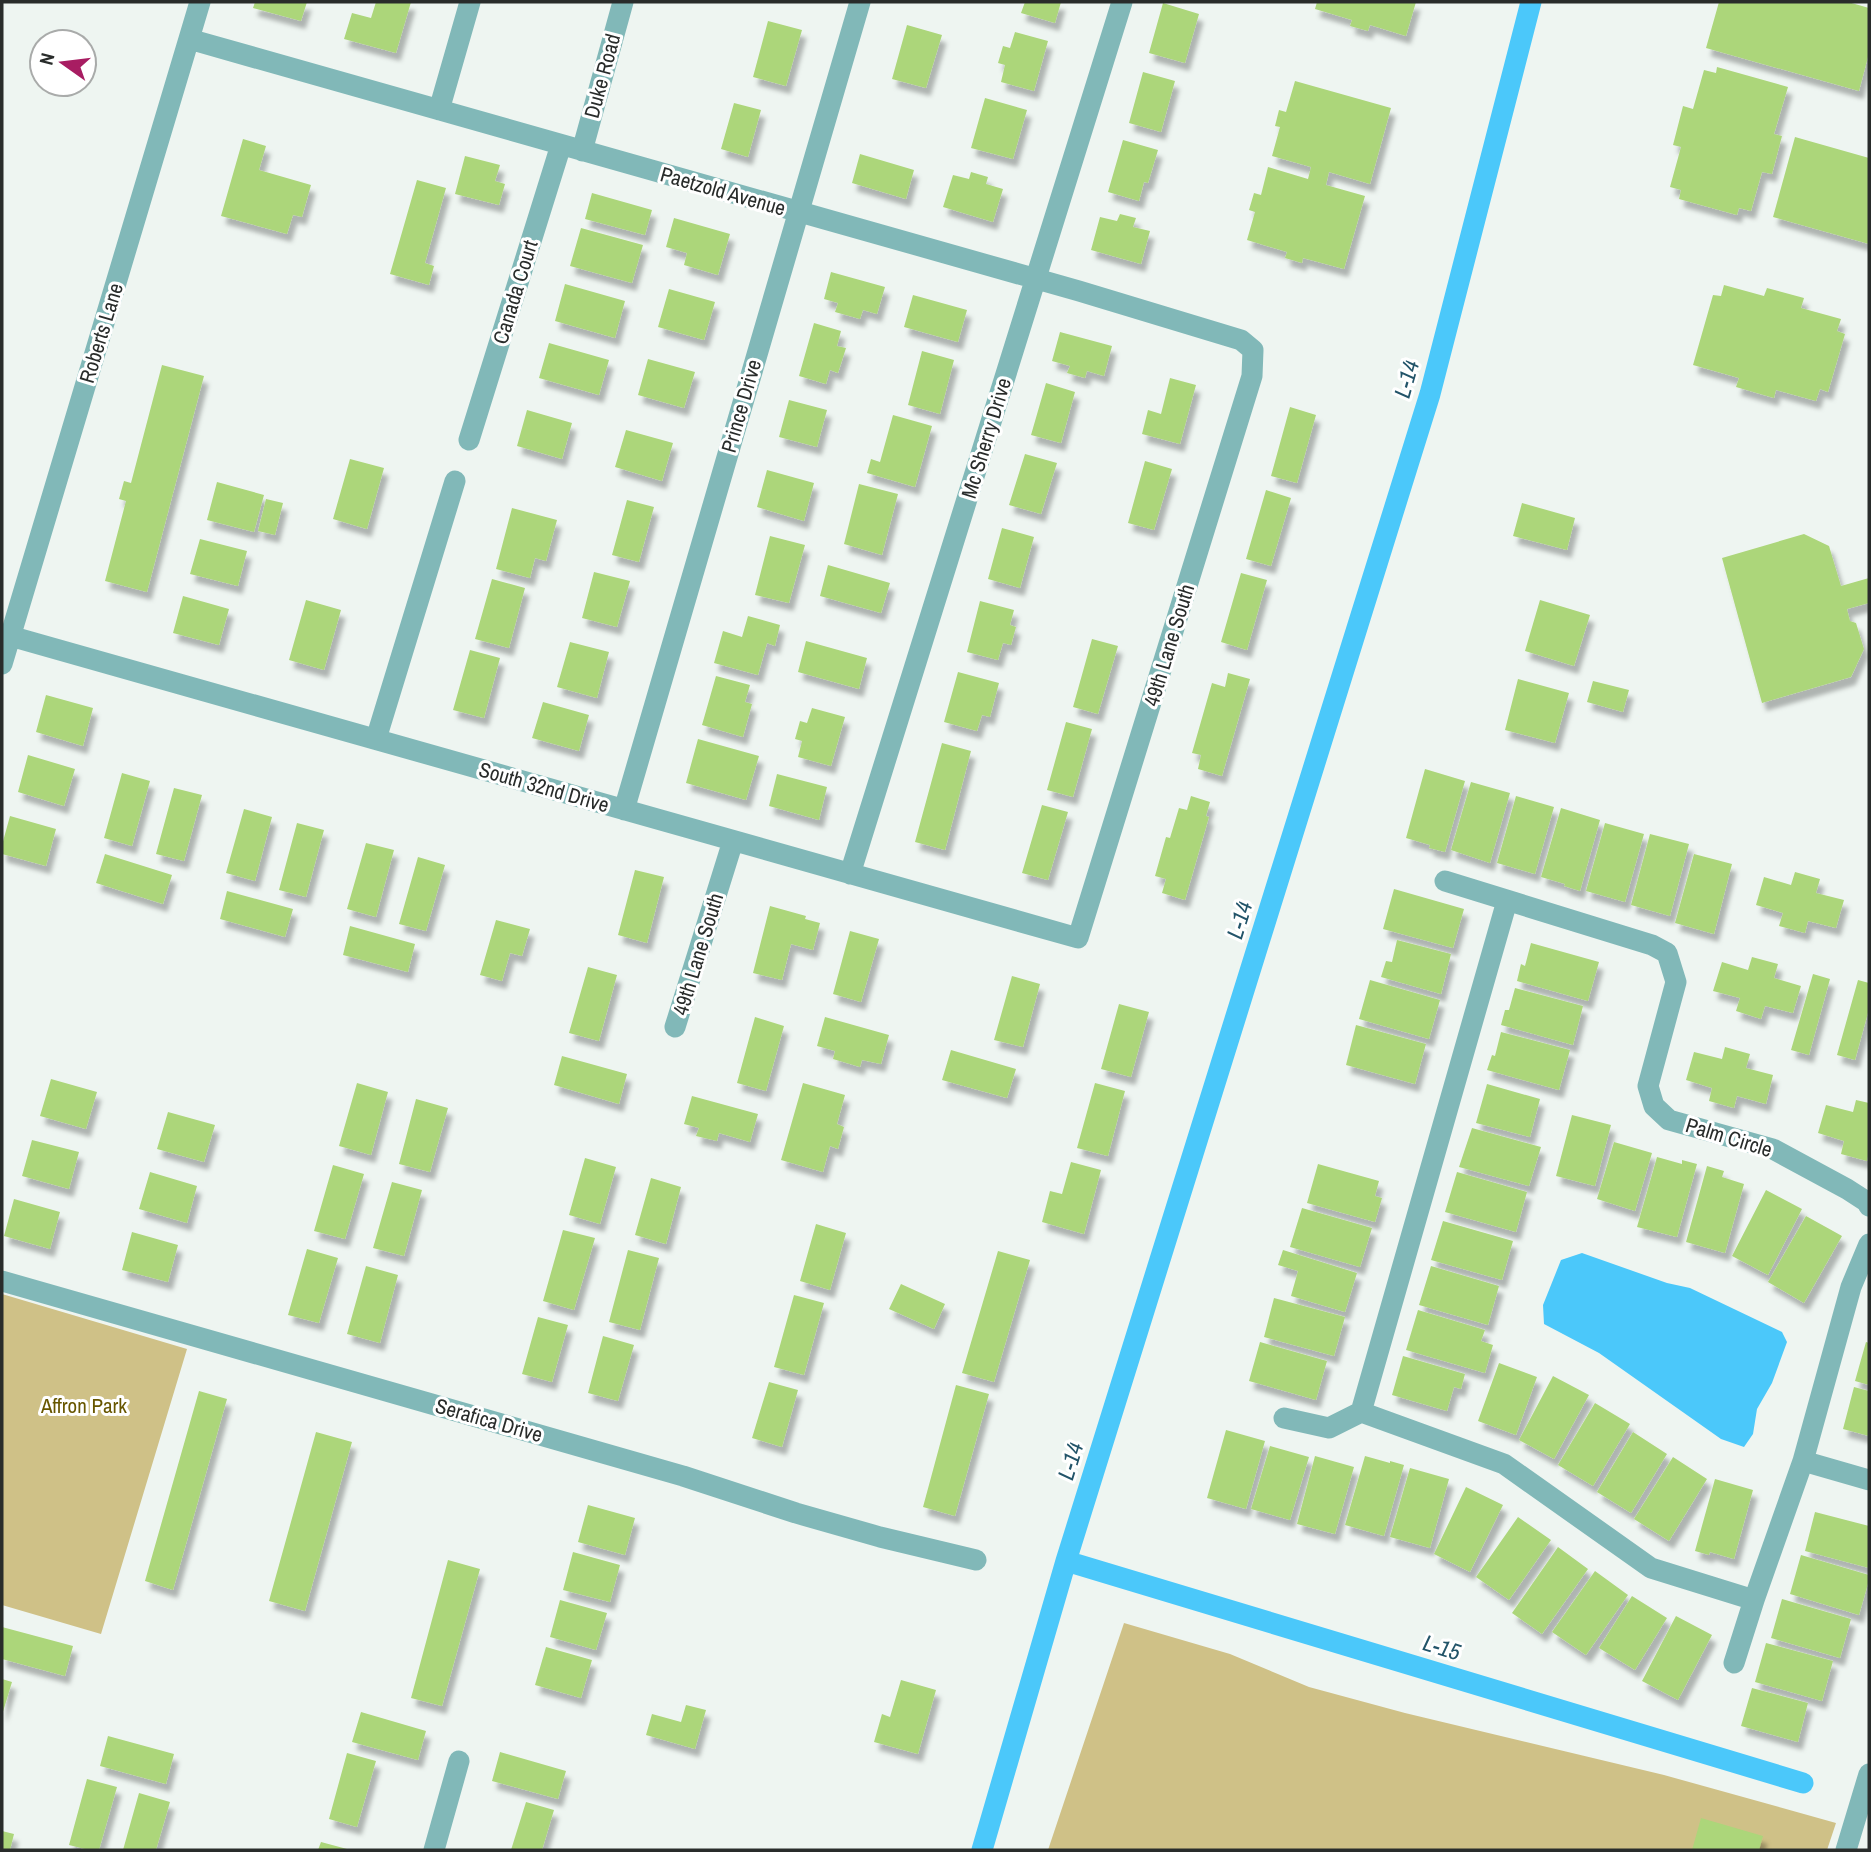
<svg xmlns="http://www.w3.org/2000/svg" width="1871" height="1852" font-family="'Archivo Narrow',sans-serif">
<defs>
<filter id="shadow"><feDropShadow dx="4.5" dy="8" stdDeviation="2" flood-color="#0004"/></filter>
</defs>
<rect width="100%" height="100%" fill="#eef5f1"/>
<path fill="#cfc187" d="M2,1294L187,1349L101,1634L2,1605Z
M1124,1623L1230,1654L1309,1687L1405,1713L1664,1775L1836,1823L1827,1850H1048Z"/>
<path fill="#4bc8fa" d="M1582,1253L1667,1283L1690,1288L1782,1332L1787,1342L1772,1383L1757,1409L1753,1434L1744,1447L1721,1439L1599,1353L1544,1324L1543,1305L1561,1260Z"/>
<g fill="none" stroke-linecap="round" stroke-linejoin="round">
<path stroke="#4bc8fa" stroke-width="21" d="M1066,1561L1803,1783
M982,1850L1066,1561L1430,394L1531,2"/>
</g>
<path fill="#acd67a" filter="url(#shadow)" d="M255,2H307L301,21L253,8Z
M376,2H411L396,53L344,39L352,13L371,18Z
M1025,2H1061L1055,23L1021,13Z
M1317,2H1416L1406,36L1370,25L1368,31L1350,26L1352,20L1315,9Z
M1719,2H1848L1869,8V53L1859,91L1706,48Z
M1163,3L1199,14L1185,63L1149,53Z
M768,21L802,30L786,86L753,77Z
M907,25L942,35L926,88L892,79Z
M1015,32L1048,41L1034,91L1001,82L1005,65L998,63L1003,46L1010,48Z
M1717,67L1788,87L1774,134L1782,136L1772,174L1762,172L1751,211L1739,208L1737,215L1679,199L1681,190L1670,187L1681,147L1673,145L1683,106L1693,109L1704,70L1716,73Z
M1143,72L1175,81L1161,132L1129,123Z
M1295,81L1391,108L1370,184L1329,172L1326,185L1365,196L1344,269L1303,258L1302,263L1285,258L1287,252L1247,240L1255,212L1249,210L1254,193L1261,195L1268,167L1308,179L1311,167L1272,156L1280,127L1275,126L1279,110L1286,112Z
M985,98L1027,110L1013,159L971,148Z
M734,103L761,110L748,157L721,149Z
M1795,137L1869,158V244L1773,217Z
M243,139L266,146L259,170L311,185L302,217L293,215L287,234L221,216Z
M1123,140L1158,150L1148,183L1144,182L1139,201L1108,192Z
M860,154L914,170L906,199L852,183Z
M465,156L500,165L495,181L505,184L499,205L455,194Z
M971,172L988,177L986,184L1003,189L993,222L943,207L953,175L969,179Z
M417,180L446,188L425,263L434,266L429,285L390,274Z
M592,193L652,210L645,235L585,219Z
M1120,214L1136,218L1133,227L1150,231L1141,264L1091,250L1100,217L1117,221Z
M674,218L730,234L718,275L684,265L687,253L666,247Z
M581,228L643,245L632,283L570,266Z
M831,272L885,287L877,314L863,310L860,319L835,312L838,303L824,299Z
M565,284L625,301L615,338L555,321Z
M1724,285L1764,296L1767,288L1804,298L1801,308L1841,319L1837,331L1845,334L1828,392L1820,389L1816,401L1776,390L1774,398L1736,387L1739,378L1693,365L1713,295L1721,296Z
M669,289L715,302L704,340L658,327Z
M913,295L967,310L958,342L904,327Z
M814,323L841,331L837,346L846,348L838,373L830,370L826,384L799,376Z
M1060,332L1112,346L1104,376L1087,371L1085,378L1067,373L1070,366L1052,361Z
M549,343L609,360L599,395L539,378Z
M922,351L954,360L940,414L908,405Z
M648,359L695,372L684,408L638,395Z
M162,365L204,376L147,592L105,581L126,501L119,499L124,481L131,483Z
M1170,378L1196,385L1180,444L1142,434L1148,410L1161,414Z
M1046,383L1075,392L1061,443L1031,435Z
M789,400L827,410L817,447L779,437Z
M1290,407L1316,415L1297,483L1271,476Z
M527,410L572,423L562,459L517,446Z
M893,415L932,426L915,487L867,473L871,459L880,462Z
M626,430L673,443L662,481L615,467Z
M1025,454L1057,463L1041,514L1009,505Z
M350,459L384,468L367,529L333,519Z
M1145,461L1172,469L1154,530L1128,523Z
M767,470L814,483L804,521L757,507Z
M217,482L264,495L254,532L207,520Z
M859,484L898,494L882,555L844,544Z
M1266,490L1291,498L1271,566L1246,559Z
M266,499L283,503L275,535L258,531Z
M627,500L654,507L639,562L612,555Z
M1522,503L1575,518L1567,550L1513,536Z
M512,508L557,520L546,561L535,558L530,578L496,569Z
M1002,528L1034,537L1020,588L988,579Z
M1804,534L1829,546L1841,586L1869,578V603L1847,609L1850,621L1856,623L1864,649L1851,677L1762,703L1722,558Z
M770,536L805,545L789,603L755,595Z
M200,539L247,551L238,586L190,574Z
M828,565L890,583L881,613L820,596Z
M594,572L630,581L617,627L582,618Z
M1241,573L1267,580L1247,650L1221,642Z
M492,579L525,588L509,648L475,639Z
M183,596L229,609L219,645L173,633Z
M306,600L341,610L324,670L289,660Z
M1540,600L1590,615L1574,666L1525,651Z
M980,601L1014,610L1010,625L1016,627L1011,645L1003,643L998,660L967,652Z
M748,616L780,625L775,646L767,643L758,675L714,663L723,631L742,637Z
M1092,639L1118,646L1098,714L1073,707Z
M806,641L867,658L859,689L798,672Z
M570,642L609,652L597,698L557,687Z
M470,650L500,658L484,718L453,710Z
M958,672L999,683L990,717L982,715L977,731L944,722Z
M1228,673L1250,679L1222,776L1198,769L1201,755L1192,753L1212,683L1225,687Z
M716,676L750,685L745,702L752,704L743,737L702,725Z
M1518,679L1569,693L1555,743L1505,730Z
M1593,681L1629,690L1623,712L1587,702Z
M46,695L93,708L83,746L36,732Z
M543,702L589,715L579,751L532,738Z
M812,708L845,717L831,766L798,757L802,741L795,739L800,721L807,723Z
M1066,722L1092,729L1073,797L1047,790Z
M698,739L759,756L746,800L686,783Z
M942,743L971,751L945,850L915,842Z
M28,755L75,769L64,806L18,792Z
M1425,769L1465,781L1445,852L1429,848L1430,845L1406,838Z
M122,773L150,781L132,846L104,838Z
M777,774L827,787L819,820L769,806Z
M1471,782L1510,793L1490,863L1451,850Z
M174,788L202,795L184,861L156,854Z
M1191,796L1210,802L1206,816L1209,817L1185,900L1162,893L1166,879L1155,876L1166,837L1170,838L1179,808L1187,810Z
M1516,796L1554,807L1535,874L1497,863Z
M1042,805L1068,812L1048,880L1022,873Z
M1561,808L1600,820L1580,891L1564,886L1565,884L1541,877Z
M244,809L272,817L255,881L226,873Z
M10,816L56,829L46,866L2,854V845Z
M297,823L324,830L306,897L279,890Z
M1605,823L1644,834L1625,902L1586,891Z
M1650,834L1689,844L1670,916L1631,905Z
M366,843L394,850L376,917L347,909Z
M105,854L172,875L163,904L96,883Z
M1694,854L1732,864L1714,934L1675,923Z
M418,857L445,865L426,931L399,924Z
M635,870L664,877L647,943L618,935Z
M1795,872L1820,879L1816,893L1844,900L1836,928L1808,921L1805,933L1779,926L1783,913L1756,905L1764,877L1791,885Z
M1394,889L1464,909L1453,948L1383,929Z
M227,891L293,909L285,937L220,919Z
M770,906L806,916L805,919L820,923L813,950L791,944L782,980L753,973Z
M496,920L530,929L522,956L510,953L502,981L480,975Z
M350,926L415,944L408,972L343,955Z
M850,931L879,939L861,1002L833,994Z
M1397,940L1451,954L1441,994L1381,977L1386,961L1392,962Z
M1531,943L1599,962L1588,1001L1517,981L1521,964L1525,966Z
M1752,957L1778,964L1774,978L1801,986L1793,1013L1765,1006L1761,1019L1736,1011L1740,998L1713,991L1722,962L1748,970Z
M588,967L617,975L599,1041L569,1033Z
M1813,974L1830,979L1809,1055L1791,1050Z
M1012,976L1040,984L1023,1047L994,1040Z
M1370,980L1440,1000L1429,1039L1359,1019Z
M1858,980L1869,983V1009L1855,1060L1837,1055Z
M1515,988L1583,1006L1573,1045L1501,1025L1505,1010H1509Z
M1119,1004L1149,1012L1131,1077L1101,1069Z
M755,1017L784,1026L766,1091L737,1083Z
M825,1017L889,1035L881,1064L862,1060L860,1067L833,1059L835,1051L817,1046Z
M1356,1025L1426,1044L1415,1084L1346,1065Z
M1501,1032L1570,1050L1559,1090L1487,1070L1492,1055L1495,1056Z
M1725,1047L1750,1054L1746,1068L1773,1075L1766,1104L1737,1096L1734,1108L1709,1101L1712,1088L1686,1080L1694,1052L1722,1059Z
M951,1050L1016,1069L1007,1098L942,1080Z
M562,1056L627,1074L619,1104L554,1085Z
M51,1079L97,1092L86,1129L40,1116Z
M357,1083L388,1092L371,1155L339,1146Z
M803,1083L845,1095L837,1124L844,1127L838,1149L830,1146L823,1172L781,1160Z
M1095,1083L1125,1091L1108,1156L1077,1148Z
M1487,1084L1540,1099L1530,1137L1476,1123Z
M692,1096L758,1114L750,1142L719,1133L717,1141L696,1136L699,1128L684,1124Z
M416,1099L448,1108L430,1172L399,1164Z
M1856,1100L1869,1103V1152L1867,1161L1841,1154L1844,1141L1818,1133L1826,1105L1853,1112Z
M168,1112L215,1125L204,1162L157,1149Z
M1572,1115L1611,1125L1595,1186L1556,1176Z
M1472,1128L1541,1147L1529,1186L1459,1167Z
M32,1140L79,1152L69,1189L22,1176Z
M1614,1142L1652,1153L1635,1211L1597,1199Z
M1657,1157L1682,1164V1160L1697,1164L1677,1237L1637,1227Z
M585,1158L616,1167L600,1224L569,1215Z
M1071,1162L1101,1170L1084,1234L1042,1222L1050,1191L1062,1194Z
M1318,1164L1379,1181L1375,1196L1382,1198L1375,1222L1307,1203Z
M333,1165L364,1174L345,1239L314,1231Z
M1707,1166L1724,1171L1722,1177L1744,1184L1725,1253L1686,1242Z
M150,1172L197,1186L187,1223L139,1209Z
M1457,1172L1527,1192L1516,1232L1445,1212Z
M651,1178L681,1187L666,1244L635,1235Z
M392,1182L422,1190L404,1256L373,1248Z
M1766,1190L1802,1209L1768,1275L1732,1256Z
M14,1199L60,1212L50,1249L4,1236Z
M1302,1208L1372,1228L1360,1267L1290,1247Z
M1806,1216L1842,1236L1804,1303L1768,1282Z
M1443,1221L1513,1241L1502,1280L1431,1260Z
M816,1224L846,1233L830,1290L800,1281Z
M563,1230L595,1238L574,1310L543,1301Z
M132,1232L178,1245L168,1282L122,1270Z
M307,1249L338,1258L319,1323L288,1315Z
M628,1250L659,1258L640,1330L609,1322Z
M1283,1250L1357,1273L1345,1312L1291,1296L1298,1271L1278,1265Z
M998,1251L1030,1260L994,1382L962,1373Z
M366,1266L398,1275L380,1343L347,1334Z
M1431,1266L1499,1286L1488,1325L1419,1305Z
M901,1284L945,1304L934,1329L889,1309Z
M794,1295L824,1303L804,1375L774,1367Z
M1274,1298L1345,1317L1334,1356L1264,1337Z
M1418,1310L1485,1330L1481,1341L1493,1345L1485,1373L1406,1350Z
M538,1317L568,1325L552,1382L522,1374Z
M603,1336L634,1345L618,1401L588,1393Z
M1260,1342L1327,1361L1316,1400L1249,1381Z
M1866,1342L1869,1343V1385L1855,1381Z
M1403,1356L1465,1374L1461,1389L1454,1387L1447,1411L1392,1395Z
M1499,1363L1537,1377L1516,1435L1478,1421Z
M1553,1376L1589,1395L1554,1459L1519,1440Z
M769,1382L798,1390L782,1447L752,1438Z
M956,1385L989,1394L955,1516L923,1507Z
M1854,1387L1869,1391V1436L1843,1429Z
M199,1391L227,1399L173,1590L145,1581Z
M1595,1403L1630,1424L1593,1486L1558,1465Z
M1226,1430L1265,1441L1246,1509L1207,1498Z
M316,1432L352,1442L305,1611L269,1601Z
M1633,1432L1667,1454L1631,1513L1597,1492Z
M1270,1446L1309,1457L1290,1520L1251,1509Z
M1315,1456L1354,1467L1335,1534L1297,1524Z
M1365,1456L1390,1463V1461L1404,1465L1384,1536L1345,1525Z
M1673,1457L1707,1479L1669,1541L1634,1519Z
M1410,1468L1449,1479L1430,1548L1390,1537Z
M1715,1479L1753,1490L1734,1559L1710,1552L1709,1555L1695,1551Z
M1466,1487L1503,1505L1470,1572L1434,1554Z
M588,1505L635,1518L625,1555L578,1542Z
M1815,1512L1869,1526V1568L1805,1551Z
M1518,1517L1551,1540L1509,1600L1476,1577Z
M1558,1547L1588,1569L1542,1634L1512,1613Z
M573,1552L620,1565L610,1602L563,1590Z
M1801,1555L1869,1575V1580L1859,1615L1790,1594Z
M448,1560L480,1569L442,1706L411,1698Z
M1595,1571L1628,1595L1586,1655L1552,1632Z
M1632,1596L1667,1618L1635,1670L1599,1648Z
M1782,1599L1851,1619L1840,1658L1771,1638Z
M560,1600L607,1613L596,1650L550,1637Z
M1676,1616L1712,1635L1678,1700L1642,1681Z
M2,1627L73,1646L65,1676L2,1659Z
M1766,1643L1833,1661L1822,1701L1755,1682Z
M546,1647L592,1660L581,1698L535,1685Z
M2,1679L12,1682L2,1715Z
M901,1680L936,1690L918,1754L874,1742L882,1714L890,1717Z
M1752,1688L1808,1703L1798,1742L1741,1726Z
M686,1705L706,1710L695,1749L646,1735L652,1714L681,1722Z
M361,1712L426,1731L418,1760L352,1742Z
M108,1736L174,1754L166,1784L100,1766Z
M500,1752L566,1771L558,1799L492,1781Z
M347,1753L376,1761L357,1827L329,1819Z
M87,1779L117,1787L99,1850H89L69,1845Z
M139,1793L170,1802L156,1850H123Z
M526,1802L554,1810L542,1850H511Z
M1701,1818L1763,1836L1759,1850H1692Z
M2,1831L14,1834L10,1850H2Z
M321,1842L347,1849V1850H318Z"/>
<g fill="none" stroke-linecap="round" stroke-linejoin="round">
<path stroke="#81b8b8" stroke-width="21" d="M439,110L470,2
M582,151L623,2
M469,440L561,145
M10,636L1078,938L1252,376L1253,350L1241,340L1079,291L189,39
M2,664L200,2
M376,739L455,481
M624,810L860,2
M850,874L1122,2
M1445,881L1652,945L1667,953L1676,982L1648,1086L1654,1106L1669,1120L1773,1149L1847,1189L1867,1202L1869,1206
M675,1027L733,841
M2,1281L683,1476L796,1513L880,1537L976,1560
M1361,1412L1504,1464L1651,1568L1754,1600
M1284,1418L1329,1428L1361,1412L1507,901
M1803,1461L1869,1480
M1734,1663L1754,1600L1803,1461L1851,1287L1869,1244
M434,1850L459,1761
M1846,1850L1869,1774"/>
</g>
<g text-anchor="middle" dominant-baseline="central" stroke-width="6" stroke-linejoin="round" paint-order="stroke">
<g font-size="21" fill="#292c2b" stroke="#fff">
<text transform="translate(602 76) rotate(-75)">Duke Road</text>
<text transform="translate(723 191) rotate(16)">Paetzold Avenue</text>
<text transform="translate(515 292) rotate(-73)">Canada Court</text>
<text transform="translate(101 333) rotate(-73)">Roberts Lane</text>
<text transform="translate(741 406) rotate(-74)">Prince Drive</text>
<text transform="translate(986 438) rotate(-73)">Mc Sherry Drive</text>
<text transform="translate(1169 645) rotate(-73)">49th Lane South</text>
<text transform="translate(544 787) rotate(16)">South 32nd Drive</text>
<text transform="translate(698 954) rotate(-73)">49th Lane South</text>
<text transform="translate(1729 1137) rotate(17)">Palm Circle</text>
<text transform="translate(489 1420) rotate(16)">Serafica Drive</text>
</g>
<g font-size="21" fill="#675600" stroke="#fff">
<text x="84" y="1405">Affron Park</text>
</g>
<g font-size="23" font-style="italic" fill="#225469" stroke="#fff">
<text transform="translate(1406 379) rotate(-74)">L-14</text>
<text transform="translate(1239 920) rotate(-73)">L-14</text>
<text transform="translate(1070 1461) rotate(-73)">L-14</text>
<text transform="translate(1442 1647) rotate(17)">L-15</text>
</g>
</g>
<rect width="1871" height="1852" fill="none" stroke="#292c2b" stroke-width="7"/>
<g transform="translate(63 63) rotate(284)"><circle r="33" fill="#ffffff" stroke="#a9abaa" stroke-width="2"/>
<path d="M0-5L12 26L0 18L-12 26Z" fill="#a81d62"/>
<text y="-10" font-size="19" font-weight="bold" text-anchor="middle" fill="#292c2b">N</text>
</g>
</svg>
